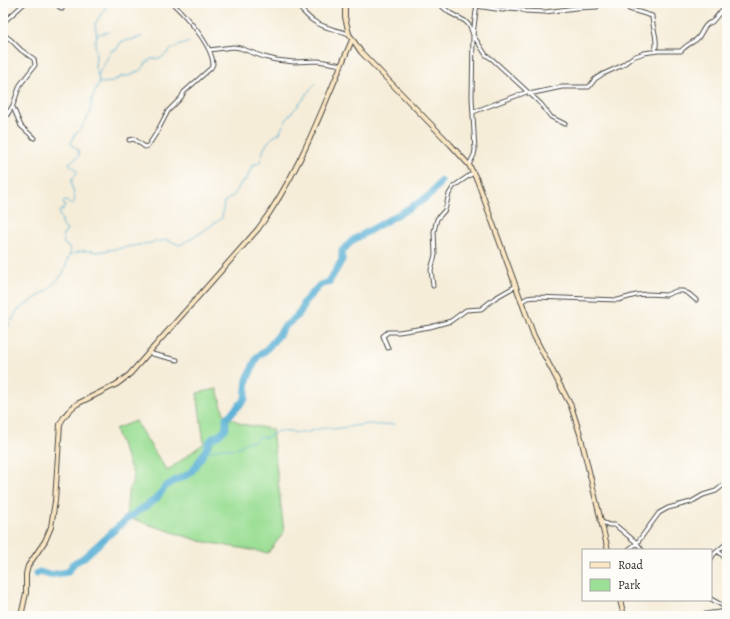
<svg xmlns="http://www.w3.org/2000/svg" width="730" height="619" font-family="Alegreya,serif">
<rect width="100%" height="100%" fill="#fdfcf7"/>
<filter id="ink" filterUnits="userSpaceOnUse"><feTurbulence type="fractalNoise" baseFrequency=".025" numOctaves="2"/><feDisplacementMap in="SourceGraphic" scale="8" xChannelSelector="R" yChannelSelector="G"/><feConvolveMatrix kernelMatrix="1 2 1 2 8 2 1 2 1" color-interpolation-filters="sRGB"/></filter>
<filter id="wash" filterUnits="userSpaceOnUse"><feTurbulence type="fractalNoise" baseFrequency=".012" numOctaves="4" result="noise"/><feDisplacementMap in="SourceGraphic" scale="16" xChannelSelector="R" yChannelSelector="G"/><feGaussianBlur stdDeviation="0.9" result="paint"/><feColorMatrix in="noise" values="0 0 0 0 0 0 0 0 0 0 0 0 0 0 0 0 0 1.4 0 .05"/><feComposite in="paint" operator="in"/></filter>
<g filter="url(#wash)">
<rect width="100%" height="100%" fill="#f6edd9"/>
<path fill="#9cdf96" stroke="#648560" d="M217,389L224,414L241,424L272,429L284,532L268,553L200,541L126,517L128,494L134,476L115,429L135,421L167,471L204,443L197,393Z"/>
<g fill="none" stroke-linecap="round" stroke-linejoin="round">
<path stroke="#58b0d5" stroke-width="1" d="M97,36L99,34L109,32
M98,75L112,50L117,49L121,42L142,37
M100,83L113,82L115,79H118L120,77L132,75L143,68L146,63L151,59L161,58L173,48L189,42
M69,255L71,252L70,248L64,244L63,235L67,230L62,226V220L59,214L60,210H63L65,206L63,203L65,200L71,205L73,204C77,198 73,194 72,187C71,185 72,180 73,177L77,173L75,168L70,165L69,163L79,156L78,150L71,144L74,135L80,130L90,113L92,98L99,83L98,75L95,67L96,56L95,41L97,37L95,24L108,3
M3,334L18,310L48,290L63,274L69,256C80,250 86,250 98,252L167,240L180,245L202,232L222,218L224,202L234,195L241,183L246,180L253,164H258C263,158 261,155 264,149C267,142 273,136 280,133C280,129 290,114 292,112C296,108 298,107 300,102L303,100L305,96L315,84
M3,345L4,351L3,356
M3,394L6,398V406H3
M203,454L220,448L235,449L247,442L255,441L260,436L266,438L278,431L303,433L327,427L333,429L368,424L381,425L395,424"/>
<path stroke="#58b0d5" stroke-width="7" d="M36,574L40,572L49,575L68,572L74,563L83,558L127,519L156,499L165,487L176,480L189,474L196,466L205,451L210,441L214,437L218,436L226,428V418L232,413L245,399L247,380L257,357L265,351L278,336L284,327L296,317L303,308V303L320,285L329,282L342,260V251L353,240L420,202L431,194L441,181"/>
</g>
</g>
<g filter="url(#ink)">
<g fill="none" stroke-linecap="round" stroke-linejoin="round">
<g stroke="#494845" stroke-width="5">
<path id="street" d="M55,3L62,9
M293,3C301,8 305,15 312,20C322,28 338,30 349,34
M438,3L450,13L465,21L470,26L473,35L486,55L492,59L541,104L551,117L565,124
M627,3L629,9L652,16C652,28 659,39 655,51
M476,6L503,10L510,8L519,9L525,11L545,12L576,8L597,7
M3,25L6,20L25,3
M3,34L11,40L21,50L34,59L35,65L20,85L13,105L9,112L3,111
M209,50L233,47L240,48L264,57L276,60L294,62L318,61L342,65
M529,94L562,87H589L595,79L603,74L621,66L633,57L644,53L658,51H681C686,45 692,43 697,39C703,33 703,24 712,22L727,4
M13,107L21,126L34,138
M473,112L527,92
M3,121L9,112
M129,140L134,139L145,147L148,146L157,132L168,111L181,98L184,92L211,68L213,64C212,45 186,16 172,3
M469,165L474,155L475,150L472,98L473,35L477,3
M433,286L431,270L435,255L434,231L437,219L445,210L449,194L454,186L473,173
M521,302L527,298L535,297L618,300L636,295L647,294L666,295L676,291H683L689,294L696,300
M388,348L383,336L388,332H399L430,327L451,321L466,310L481,309L495,298L516,286
M149,351L152,354L177,360
M600,521L609,525H615L637,543L642,550
M628,550L637,543L659,513L668,508L691,502L703,495L716,491L727,482
M718,551L727,560
M711,559L714,554L727,543
M711,599L727,608
M697,616C701,614 720,612 727,611"/>
</g>
<g stroke="#494845" stroke-width="6">
<path id="secondary" d="M345,3V17L349,34L361,52L450,144L469,165L477,180L534,336L571,406L580,434L608,550
M620,600L624,616
M21,616L26,593V574L28,566L45,541L51,527L55,501L60,424C64,416 68,410 77,404L117,384L129,375L258,229C300,173 324,104 352,40"/>
</g>
<use href="#street" stroke="#fff" stroke-width="3"/>
<use href="#secondary" stroke="#fbe7c3" stroke-width="4"/>
</g>
</g>
<rect width="730" height="619" fill="none" stroke="#fdfcf7" stroke-width="16"/>
<rect x="582" y="549" width="130" height="52" fill="#fdfcf7" stroke="#a9a8a5"/>
<rect x="590" y="562" width="20" height="6" fill="#fbe7c3" stroke="#a9a8a5"/>
<text x="618" y="569" font-size="12" fill="#2b2b2b">Road</text>
<rect x="590" y="579" width="20" height="12" fill="#9cdf96" stroke="#a9a8a5"/>
<text x="618" y="589" font-size="12" fill="#2b2b2b">Park</text>
</svg>
